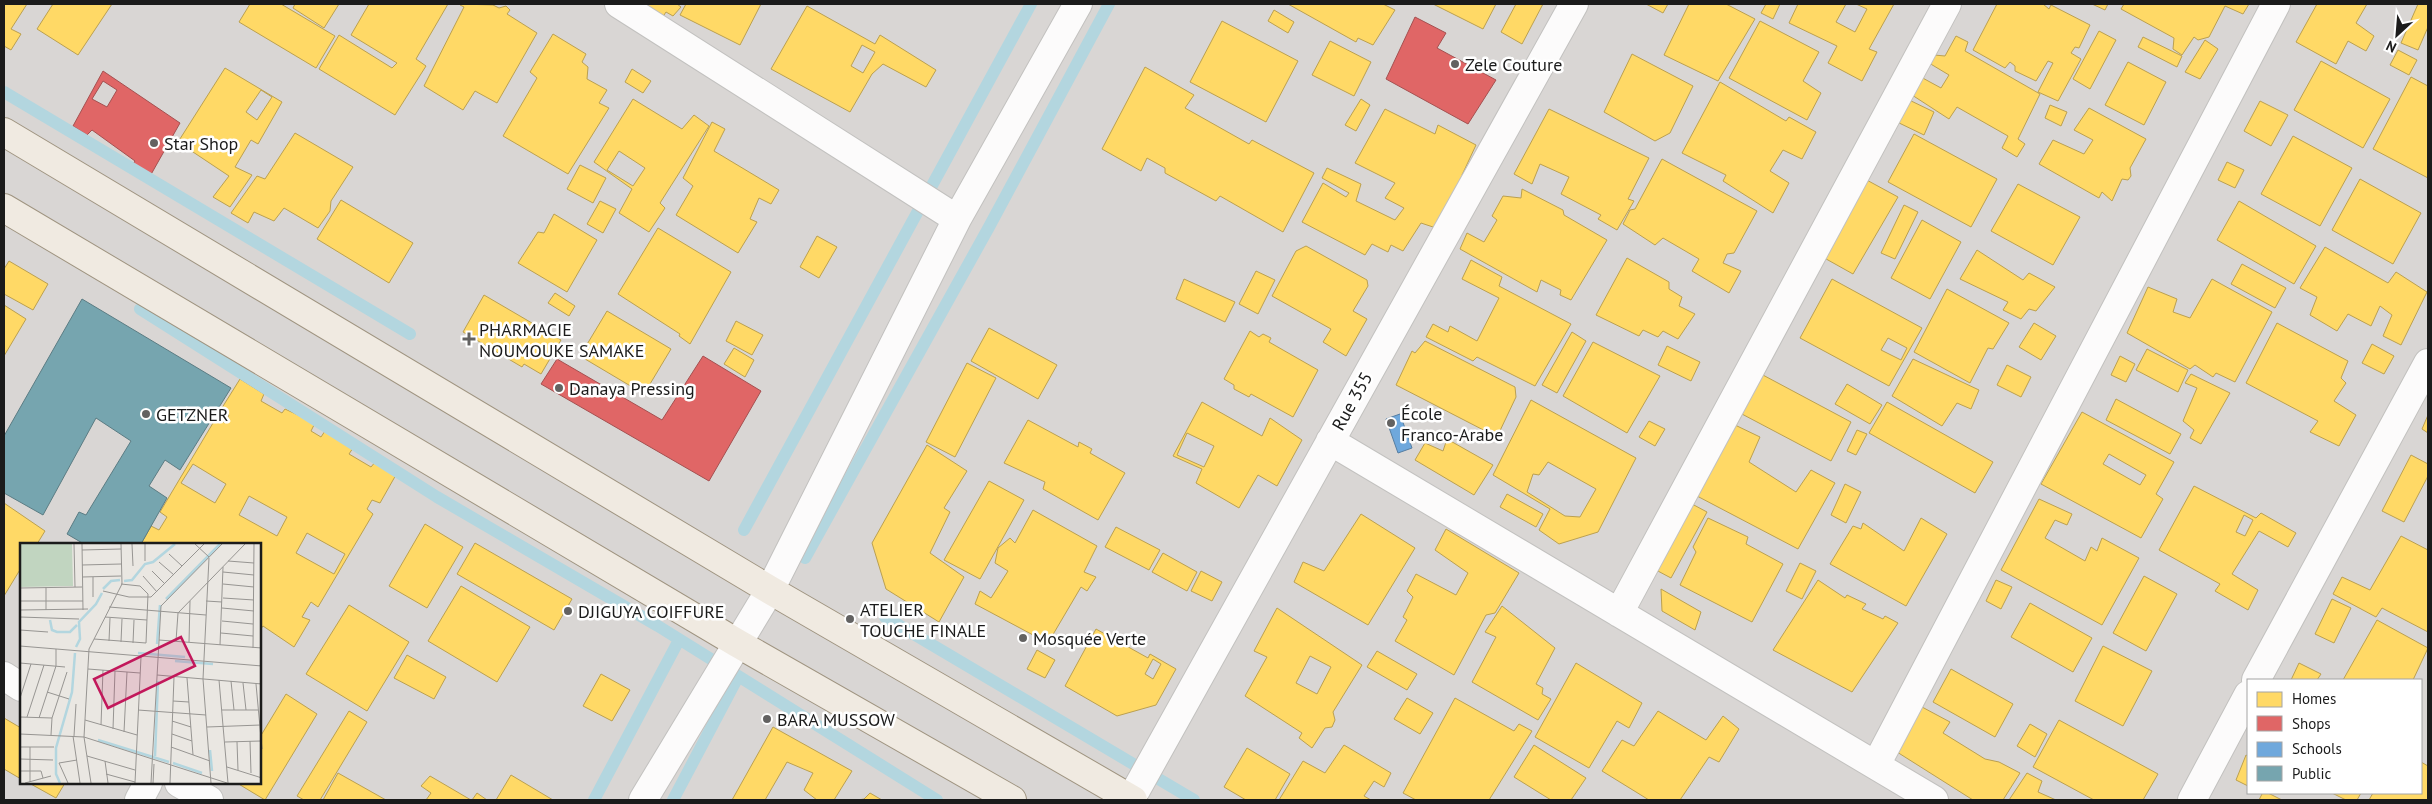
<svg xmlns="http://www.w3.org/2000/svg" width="2432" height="804" font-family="'PT Sans',sans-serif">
<rect width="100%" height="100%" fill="#eae7e2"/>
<path fill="#d9d6d4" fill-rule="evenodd" d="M4,4H2428V800H4ZM21,544H260V783H21ZM2248,680H2421V793H2248Z"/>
<path fill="#ffd966" stroke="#bba050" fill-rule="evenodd" d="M4,4H27L11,29L21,34L11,50L4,46Z
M53,4H112L78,55L37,29Z
M250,4H281L335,36L316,68L239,22Z
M295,4H339L324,28L293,8Z
M369,4H448L416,59L426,66L395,115L319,69L339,35L392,68L397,63L351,35Z
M461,4L493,5L499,8L506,6L510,10L507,14L537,33L497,103L475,91L463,110L424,86L464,7L460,5Z
M644,4H677L681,7L673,16L666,12L660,21Z
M686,4H761L740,45L680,15Z
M1288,4H1383L1395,10L1373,45L1358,38L1356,42Z
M1433,4H1496L1483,29Z
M1516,4H1543L1522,44L1501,32Z
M1646,4H1668L1663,13Z
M1689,4H1726L1755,19L1718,81L1664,55Z
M1766,4H1780L1773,19L1761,13Z
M1798,4H1846L1836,22L1855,32L1867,9L1856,4H1894L1869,49L1877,52L1862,81L1828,63L1837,46L1789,23Z
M1997,4H2043L2049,9L2051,5L2090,25L2079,48L2075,47L2071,53L2081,59L2058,101L2038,92L2053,63L2048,61L2036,81L2015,71V66L2010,62L2005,68L1973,50Z
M2092,4H2108L2105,10Z
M2124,4H2249L2243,14L2225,6L2209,37L2198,40L2194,37L2182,55L2173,49L2174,38L2121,9Z
M2317,4H2367L2356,23L2374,36L2366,51L2348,41L2336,64L2296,42Z
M2418,4H2428V27L2418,50L2401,43Z
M807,6L875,44L880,35L936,70L926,87L883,64L872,74L850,112L771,69ZM862,45L875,52L863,73L851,66Z
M1274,10L1294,22L1288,33L1268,21Z
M1222,21L1298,61L1266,122L1190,82Z
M1760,21L1819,52L1803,81L1821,93L1807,120L1729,78Z
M2099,31L2116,40L2090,89L2073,79Z
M553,34L586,54L582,62L588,67L587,79L607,90L599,103L609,108L568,174L503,136L537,78L530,72Z
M1956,36L1968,42L1965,51L2040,94L2018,139L2025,144L2017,157L2002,148L2008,136L1957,107L1949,119L1912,95L1919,76L1941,88L1949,75L1929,63L1934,55L1945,56Z
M2143,37L2182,56L2177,67L2138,47Z
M2205,40L2218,49L2200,79L2185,72Z
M1330,41L1371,62L1354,96L1312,75Z
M2398,50L2417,60L2409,75L2390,65Z
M1632,54L1693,86L1670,133L1655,141L1604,112Z
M2321,61L2390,99L2363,148L2294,110Z
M2128,62L2166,82L2144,125L2105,105Z
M1145,67L1194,95L1185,108L1249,144L1252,140L1314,173L1283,232L1220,196L1216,201L1165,173V168L1147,158L1141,171L1102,149Z
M225,68L282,102L258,144L251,140L235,167L252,175L230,207L213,197L229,176L178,142ZM261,90L272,97L257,120L246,112Z
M632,69L651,81L643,93L625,82Z
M2411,77L2428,86V178L2373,149Z
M1720,82L1786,121L1789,117L1816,132L1802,159L1783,150L1770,171L1789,183L1773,213L1723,181L1726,175L1682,153Z
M1905,98L1934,112L1924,135L1895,121Z
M633,99L682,129L694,115L709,126L660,203L665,208L649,232L619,213L632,189L594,162ZM619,151L645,168L633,186L607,170Z
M1361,99L1370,105L1356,131L1345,125Z
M2260,101L2288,115L2271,146L2244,131Z
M2050,105L2067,112L2061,126L2045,118Z
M2089,108L2146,139L2130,168L2131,176L2128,180L2122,179L2112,201L2102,192L2099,198L2039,164L2053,140L2084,154L2093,140L2074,130Z
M1385,109L1435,134L1438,125L1476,145L1462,175L1464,177L1436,228L1421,223L1403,251L1391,245L1388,252L1372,244L1365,255L1302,222L1323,183L1346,197L1349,193L1322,178L1327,168L1361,184L1356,201L1395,220L1404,208L1385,198L1395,183L1355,163Z
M1549,109L1649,158L1628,199L1634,201L1617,230L1598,219L1601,215L1561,194L1569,177L1540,164L1532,184L1514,174Z
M712,122L725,129L714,151L779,190L771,204L759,198L750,219L757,222L738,253L676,215L693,186L683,178Z
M295,133L353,167L331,201L330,211L318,228L284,208L274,221L254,212L248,223L231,213L257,176L265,179Z
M1914,134L1997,179L1971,227L1888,182Z
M2293,136L2352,168L2320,226L2261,194Z
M1662,159L1757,211L1734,253L1727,254L1723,263L1741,271L1729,293L1692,271L1699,259L1663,238L1655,245L1623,224L1630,210L1635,209Z
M2227,162L2244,170L2235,188L2218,180Z
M580,165L606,178L593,203L567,189Z
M1863,178L1898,197L1853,274L1819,255Z
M2360,179L2421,213L2393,264L2332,230Z
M2018,184L2080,217L2053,265L1991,231Z
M1522,189L1563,210L1564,215L1607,240L1571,300L1560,295L1561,290L1541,280L1537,292L1460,249L1467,233L1484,242L1497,220L1492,216L1503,196L1521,198Z
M341,200L413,243L389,283L317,239Z
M600,201L616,209L603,233L587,224Z
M2239,201L2316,246L2294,284L2217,240Z
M1904,205L1918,212L1895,259L1881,253Z
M554,214L597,240L567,292L518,263L538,232L544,233Z
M1922,220L1961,242L1930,299L1891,278Z
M658,228L731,272L690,344L679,336L680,334L618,294Z
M817,236L837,247L819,278L800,267Z
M1306,246L1367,280L1368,286L1353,311L1367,319L1346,356L1323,342L1331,329L1272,296L1296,251Z
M2325,247L2388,283L2396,272L2427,292L2401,345L2383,336L2392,315L2380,306L2371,326L2348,314L2337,331L2310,315L2317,297L2300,288Z
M1977,250L2023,280L2029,273L2055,287L2036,311L2029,309L2021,319L2003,310L2008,302L1960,279Z
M1627,258L1669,282V289L1682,297L1679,306L1695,314L1678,339L1663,331L1658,337L1643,330L1639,336L1596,315Z
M1471,260L1502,277L1499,286L1571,324L1535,386L1477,357L1473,361L1426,337L1433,324L1448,332L1450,326L1477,341L1499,298L1462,279Z
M9,261L48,284L33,310L4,294V269Z
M2242,264L2286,288L2275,308L2231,284Z
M1256,271L1275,280L1258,314L1239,304Z
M1184,279L1235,302L1225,322L1176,299Z
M1832,279L1922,328L1889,386L1800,338ZM1888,338L1907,348L1901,360L1881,350Z
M2212,279L2272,312L2235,382L2216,373L2213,377L2195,365L2190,369L2127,333L2148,287L2177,299L2173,312L2190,318Z
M1947,289L2009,323L1993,349L1988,348L1970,383L1914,352Z
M555,293L575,306L569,316L548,303Z
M484,295L561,340L541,374L524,364L522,367L463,332Z
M4,305L26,319L4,356Z
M607,311L671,349L644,394L580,356Z
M736,321L763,335L752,355L726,341Z
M2034,323L2056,336L2041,360L2019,347Z
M2277,323L2348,361L2341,378L2346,383L2334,401L2356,415L2339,446L2310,432L2318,421L2246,383Z
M989,328L1057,365L1038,399L971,361Z
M1250,331L1259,337L1263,334L1271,338L1269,342L1318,370L1293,417L1251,394L1249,397L1234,389V385L1224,379Z
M1572,332L1586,341L1557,393L1542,385Z
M1425,341L1515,387L1516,397L1497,437L1396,385L1412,351L1415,353Z
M1593,342L1660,376L1627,433L1563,396Z
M2372,344L2394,356L2384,374L2362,363Z
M1667,346L1700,362L1691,381L1658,365Z
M734,348L754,360L745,377L724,364Z
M2147,349L2188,370L2178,392L2136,370Z
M2120,356L2135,364L2126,382L2111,375Z
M1913,359L1979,390L1971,409L1957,403L1942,426L1892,396Z
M967,363L996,378L955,457L926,442Z
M2007,365L2031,377L2021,397L1997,385Z
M1761,374L1851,422L1831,461L1740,413Z
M2191,374L2230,393L2201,444L2190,438L2194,430L2183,421L2197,388L2185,383Z
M240,379L264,394L261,401L282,413L285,409L315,423L311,431L321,437L325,431L353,448L349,454L371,467L376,461L397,473L380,503L372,500L367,509L373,514L318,607L311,602L302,617L310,620L294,647L263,626L260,630V544H141L151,526L159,530L167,517L160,512L216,418L225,423L229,415L220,411ZM193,464L226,484L215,503L181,483ZM249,496L287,517L277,536L239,515ZM307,533L345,554L334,574L296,553Z
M1847,384L1882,405L1870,424L1835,404Z
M2116,399L2181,434L2170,454L2106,420Z
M1531,400L1636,458L1598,532L1559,544L1539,530L1550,509L1493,475ZM1548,462L1596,489L1580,517L1565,516L1527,492L1533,474L1539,475Z
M1202,402L1262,436L1270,418L1302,440L1277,486L1258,475L1239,508L1196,483L1202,469L1173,456ZM1187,433L1214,446L1204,467L1177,455Z
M1887,402L1993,462L1975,493L1869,433Z
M2082,412L2174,462L2156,494L2163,499L2141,538L2041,484ZM2109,454L2146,475L2140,485L2103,464Z
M2428,415V433L2422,429Z
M1028,420L1078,447L1079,442L1092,449L1090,453L1125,473L1098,520L1043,489L1045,482L1004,463Z
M1649,421L1665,429L1655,446L1639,437Z
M1735,425L1760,437L1749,462L1796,492L1811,470L1835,483L1798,549L1697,496Z
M1857,430L1867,434L1856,455L1847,451Z
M1447,439L1493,465L1474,495L1415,460L1425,443L1443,451Z
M927,445L967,471L944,508L950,512L930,553L964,577L939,622L886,589L872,543Z
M2411,455L2428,464V476L2404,522L2382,511Z
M989,481L1024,500L980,579L944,560Z
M1845,484L1861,492L1846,523L1831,515Z
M2194,486L2256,518L2261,513L2296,533L2288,547L2259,531L2232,574L2258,590L2248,610L2215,591L2220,584L2159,550ZM2244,515L2253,520L2245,536L2236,532Z
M1507,494L1543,514L1536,527L1500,507Z
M2039,499L2072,514L2067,525L2055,520L2045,538L2085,561L2091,547L2097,551L2102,538L2139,558L2102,625L2001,570Z
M4,503L45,531L37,544H21V568L4,596Z
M1692,504L1707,512L1671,578L1656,570Z
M1033,510L1097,546L1084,572L1096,577L1087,591L1081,587L1048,643L975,604L980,591L991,598L1008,571L995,563L998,548L1010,538L1015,543Z
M1361,514L1415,548L1368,625L1294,582L1303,562L1324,571Z
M1708,518L1748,537L1746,544L1783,564L1752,622L1680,585L1696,552L1693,547Z
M1921,518L1947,534L1906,606L1830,564L1853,526L1861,529L1863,523L1904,551Z
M425,524L463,547L427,608L389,586Z
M1116,527L1160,550L1149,570L1105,547Z
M1446,529L1519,573L1495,613L1486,615L1454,675L1395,641L1407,620L1403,617L1413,597L1407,591L1416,574L1456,595L1468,573L1435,550Z
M2401,536L2428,550V632L2382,608L2376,617L2333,594L2342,577L2370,590Z
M475,543L572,599L554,630L457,574Z
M1163,553L1197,572L1187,591L1152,572Z
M1800,563L1816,571L1802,599L1786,591Z
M1201,571L1222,582L1212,601L1191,591Z
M2144,576L2177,594L2146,651L2113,633Z
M1818,580L1845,598L1847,595L1866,604L1862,609L1883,619L1885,616L1898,623L1852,692L1773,650Z
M1996,580L2012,587L2001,609L1986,601Z
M461,586L530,627L497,682L428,641Z
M1661,589L1701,612L1695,630L1662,611Z
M2332,599L2351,608L2334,643L2315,634Z
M2030,603L2092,638L2073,672L2011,637Z
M349,605L409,642L367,711L306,674Z
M1502,606L1555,648L1536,684L1543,688L1542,694L1551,699L1538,720L1472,682L1496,637L1485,632Z
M1277,608L1362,665L1333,712L1335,720L1332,727L1325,728L1312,748L1299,738L1302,733L1245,696L1267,657L1254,651ZM1310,656L1331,667L1317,694L1296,683Z
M2377,620L2428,648L2413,680H2343Z
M1096,629L1148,658L1150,654L1176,669L1156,705L1117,716L1065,686ZM1153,659L1161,664L1153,679L1145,674Z
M2103,646L2152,671L2123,726L2075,701Z
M1037,650L1055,660L1045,678L1027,669Z
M1377,651L1417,674L1407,690L1367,667Z
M407,655L446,677L434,699L394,678Z
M1576,663L1642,703L1629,728L1617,721L1589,768L1535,737Z
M2299,663L2321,674L2317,680H2291Z
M1951,669L2013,704L1995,737L1933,702Z
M601,674L630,690L612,721L583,706Z
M286,694L317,714L265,800L237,783H260V737Z
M1407,698L1433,713L1420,734L1394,719Z
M1455,698L1514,731L1519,724L1532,731L1489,800H1416L1403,793Z
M1922,707L1950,722L1943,733L1985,759L1999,762L2020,773L2003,800H1973L1897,752Z
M349,711L367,722L320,800H304L297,796Z
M1658,711L1706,740L1723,716L1739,729L1719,762L1709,757L1680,800H1649L1602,771L1622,740L1634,746Z
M4,718L21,728V779L4,769Z
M2059,720L2158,774L2143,800H2094L2033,767Z
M2030,724L2047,734L2035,757L2017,746Z
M773,727L852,771L834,800H817L804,790L813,773L787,762L765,800H732Z
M1344,745L1391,773L1384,787L1374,781L1364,796L1371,800H1279L1303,761L1325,773Z
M1534,745L1586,778L1571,800H1551L1514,777Z
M1247,748L1290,774L1275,800H1246L1224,787Z
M2246,755L2248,756V786L2236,780Z
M2421,762L2428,766V800H2369L2373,793H2421Z
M338,773L386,800H323Z
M2027,773L2042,781L2038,792L2056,800H2009Z
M511,775L553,800H496Z
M430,776L471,800H426L431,793L421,786Z
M29,783H65L56,798Z
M477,793L487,800H472Z
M870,793L882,800H858L864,799Z
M2261,793H2268L2282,800H2259L2262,794Z
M2332,793H2361L2357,800H2346Z"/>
<path fill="#e06666" stroke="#a55050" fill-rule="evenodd" d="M1415,17L1446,33L1437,48L1496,80L1468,124L1386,79Z
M103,71L180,123L149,178L131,167L135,161L92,130L87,135L73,126ZM103,81L117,90L107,107L92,99Z
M703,356L761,391L709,481L541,384L557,359L662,420Z"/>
<path fill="#6fa8dc" stroke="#567ea2" d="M1400,414L1412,448L1398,453L1386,419Z"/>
<path fill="#76a5af" stroke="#5b7c83" d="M82,299L231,388L180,470L165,460L149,486L167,498L141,544H84L67,534L79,512L86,515L131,441L96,418L43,515L4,493V436Z"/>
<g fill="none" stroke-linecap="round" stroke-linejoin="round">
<path stroke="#b3d6df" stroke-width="12" d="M4,92L410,334
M140,309L437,497L658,626L937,800
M744,530L1031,4
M805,558L989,227L1109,4
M885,617L1194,800
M594,800L679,640
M673,800L738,677"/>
<g stroke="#c2c1bf" stroke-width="30">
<path id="street" d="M619,4L957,219
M1330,441L1934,800
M1619,613L1947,4
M4,676L21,687
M2256,680L2428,363
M1876,765L2276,4
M179,783L209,800
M1131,799L1574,4
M139,800L148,783
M643,800L770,590L957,219L1078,4
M2192,800L2248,695"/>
</g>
<g stroke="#9f9480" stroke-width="30">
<path id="primary" d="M4,132L770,590L1133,800
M4,208L737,643L1012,800"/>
</g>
<use href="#street" stroke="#fcfbfb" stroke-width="28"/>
<use href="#primary" stroke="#f0eae1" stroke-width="28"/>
</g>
<g fill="#636261" stroke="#fff" stroke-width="2">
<circle cx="1455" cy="64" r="5"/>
<circle cx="154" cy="143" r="5"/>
<path d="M466.5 331.5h5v5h5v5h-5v5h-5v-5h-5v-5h5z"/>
<circle cx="559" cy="388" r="5"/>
<circle cx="146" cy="414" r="5"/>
<circle cx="1391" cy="423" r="5"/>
<circle cx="568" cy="611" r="5"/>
<circle cx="850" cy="619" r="5"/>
<circle cx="1023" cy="638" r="5"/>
<circle cx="767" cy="719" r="5"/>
</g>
<g text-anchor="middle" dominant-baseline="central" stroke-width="5" stroke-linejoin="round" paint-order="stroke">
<g font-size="18" fill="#1b1b1b" stroke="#fff" text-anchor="start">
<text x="1465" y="64">Zele Couture</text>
<text x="164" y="143">Star Shop</text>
<text x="479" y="329">PHARMACIE<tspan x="479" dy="21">NOUMOUKE SAMAKE</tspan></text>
<text x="569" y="388">Danaya Pressing</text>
<text x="1401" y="413">École<tspan x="1401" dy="21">Franco-Arabe</tspan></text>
<text x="156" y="414">GETZNER</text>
<text x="860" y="609">ATELIER<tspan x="860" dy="21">TOUCHE FINALE</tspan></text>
<text x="578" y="611">DJIGUYA COIFFURE</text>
<text x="1033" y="638">Mosquée Verte</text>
<text x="777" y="719">BARA MUSSOW</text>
</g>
<g font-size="18" fill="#1b1b1b" stroke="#fff">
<text transform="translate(1352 401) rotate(-61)">Rue 355</text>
</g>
</g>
<g transform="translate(20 543)">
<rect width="241" height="241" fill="#eae7e2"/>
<path d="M0,1H52L53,43L0,44Z" fill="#c1d5c0"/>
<path fill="none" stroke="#b3d6df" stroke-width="2.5" d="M104,38L112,37L125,21L133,19L155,1M83,46L91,38L100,37M146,56L200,1M30,77L32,87L37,89H50L57,82M137,101L140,62M56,104L60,96L59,79L76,61L82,50M118,110L165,114M155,118L193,121M78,197L149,219M190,207L192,228M135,213L138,138M153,220L182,230M40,240L36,231V205L52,149L55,110"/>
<path fill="none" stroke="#979592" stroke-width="1" d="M54,1L55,44M62,1L63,67M112,1L113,23M125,1V18M175,1L189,14M62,7L101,6M149,11L162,23M189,15L183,136L191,240M208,18L234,20M139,19L154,32M62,22L101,21M132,28L145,41M203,29L234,32M123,33L137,49M62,34L101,33M73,34V54M203,41L234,44M26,44V67M0,45L62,44M83,48L109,54H131L184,1M203,55L234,57M0,58H63M186,58L202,59M89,64L186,72M202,65L234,68M0,67L68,66M0,74L59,76M85,74L127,77M202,78L233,81M0,87L28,89M201,90L233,93M74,96L126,100L128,51L120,43L101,41M139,97L242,105M89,98L90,75M156,98L158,70L225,1M101,99L102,76M169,99L170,58M113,100L114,77M200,102L203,24M0,103L242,123M233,105L234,1M0,120L45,124M68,126L120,130M137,132L242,141M167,135L173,212M199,137L208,240M211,138L214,167M223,140L226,167M236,141L242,206M27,149L49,156M0,155L11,121M153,158L169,159M118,167L186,172M202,167H238M0,174L32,175M7,174L24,122M19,175L36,123V106M65,177L117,192M152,178L171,184M81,182L83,127M187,184L241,182M93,186L95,128M104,189L107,129M0,191L64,194L207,240M152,191L172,198M31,192L32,175L47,129M53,193L60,240M54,193L56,161M230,198L231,230M205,199L241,198M217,199L218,227M0,204H34M151,204L190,218M67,213L115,227M0,216L33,217M85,218L88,240M207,224L242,235M0,228H21L23,235M86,231L115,239M10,239V204M5,240L31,233M48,240L39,220L57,217M71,240L64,194L69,106L102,41L101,1M115,240L121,114M131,240L141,63L202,1M133,240L134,221M150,240L154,134"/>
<path fill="#c2185b" fill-opacity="0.15" stroke="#c2185b" stroke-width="2.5" d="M161,94L175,123L88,165L74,136Z"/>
<rect width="241" height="241" fill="none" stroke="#1b1b1b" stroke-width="2.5"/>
</g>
<rect width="2432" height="804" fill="none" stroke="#1b1b1b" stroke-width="10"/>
<rect x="2247" y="679" width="175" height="115" fill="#ffffff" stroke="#a4a4a4"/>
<rect x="2257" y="692" width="25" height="15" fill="#ffd966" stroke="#a4a4a4"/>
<text x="2292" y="704" font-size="15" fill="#1b1b1b">Homes</text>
<rect x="2257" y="716" width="25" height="15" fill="#e06666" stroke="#a4a4a4"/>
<text x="2292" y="729" font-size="15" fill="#1b1b1b">Shops</text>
<rect x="2257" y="742" width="25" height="15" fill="#6fa8dc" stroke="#a4a4a4"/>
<text x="2292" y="754" font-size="15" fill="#1b1b1b">Schools</text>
<rect x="2257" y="766" width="25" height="15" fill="#76a5af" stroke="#a4a4a4"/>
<text x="2292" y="779" font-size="15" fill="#1b1b1b">Public</text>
<g transform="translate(2397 35) rotate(206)" stroke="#ffffff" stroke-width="4" paint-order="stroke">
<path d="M0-4L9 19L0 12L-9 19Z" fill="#1b1b1b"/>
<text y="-8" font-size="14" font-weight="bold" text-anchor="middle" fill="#1b1b1b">N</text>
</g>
</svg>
